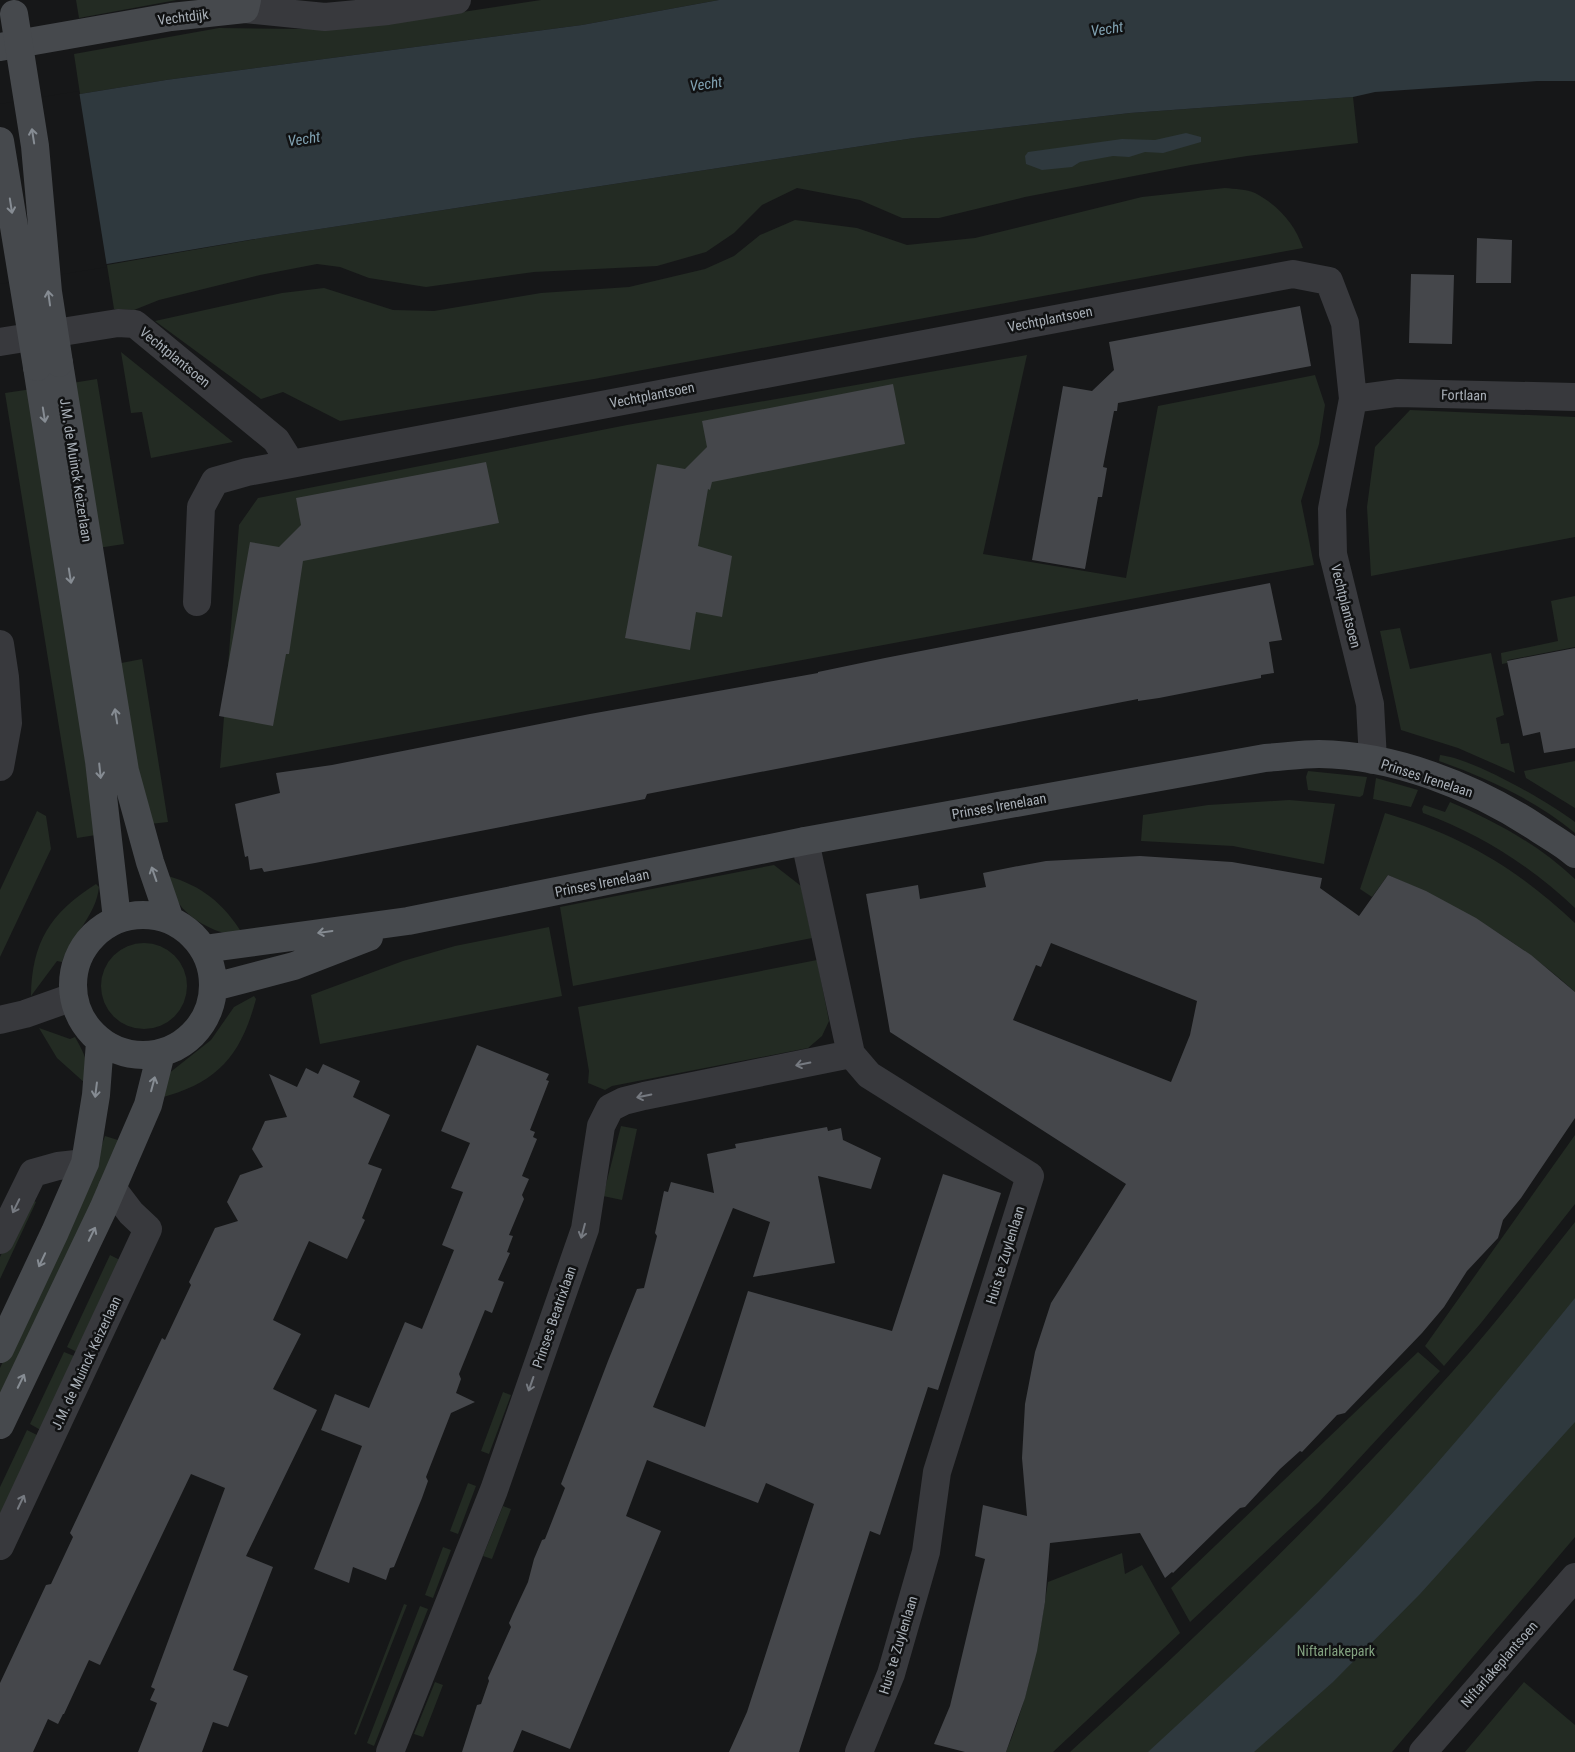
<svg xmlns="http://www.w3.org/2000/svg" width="1575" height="1752" font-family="'Roboto Condensed',sans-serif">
<rect width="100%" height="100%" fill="#161718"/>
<path fill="#232b23" d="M76,0H177L79,18Z
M541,0H719L582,25L166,80L80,94L74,54L219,28L307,29L384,24Z
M1353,97L1358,143L1247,156L1191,165L1025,197L939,218H902L860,200L797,188L762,205L734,233L706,252L657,266L534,272L426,287L369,278L340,267L317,264L260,275L159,300L134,310L114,309L107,265L261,238L914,138L1130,113Z
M1225,188C1234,189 1247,189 1255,193C1278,205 1295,224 1303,248L594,379L340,421L283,392L261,399L155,321L282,293L324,288L393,310L434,311L541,293L629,287L705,269L734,256L760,235L795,220L857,228L907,245L975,238L1142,197Z
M121,352L233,442L151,458L142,412L131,413Z
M1027,355L983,554L1126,578L1158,406L1315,375L1325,405L1319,444L1301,501L1314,565L220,768L239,525L258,498L627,425Z
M97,379L124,544L98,548L72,383Z
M32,389L96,835L77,838L5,393Z
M1410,410L1575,417V537L1371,576L1367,507L1375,447Z
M1575,596V647L1508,660L1507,663L1502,664L1501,653L1558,641L1551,601Z
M1400,628L1410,669L1491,653L1504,715L1496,718L1501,744L1509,743L1515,773L1458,748L1401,730L1380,631Z
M142,659L168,822L150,824L116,664Z
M1440,755C1474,759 1547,801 1575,822V833C1535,800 1487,778 1439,761Z
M1575,761V808L1526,778L1524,771Z
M1308,771L1367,777L1363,795L1360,797L1308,790L1306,777Z
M1376,778L1418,790L1411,807L1373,799Z
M1289,800L1335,804L1324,864L1233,846L1141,841L1143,815L1208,805Z
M1450,802C1495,821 1539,845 1575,879V908C1531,866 1480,834 1423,813L1422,809L1424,805L1445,812Z
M37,811L46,816L51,849L0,957V890Z
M1385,813C1463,836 1516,868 1575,923V992C1519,941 1457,905 1388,875L1372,897L1360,889Z
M774,865L801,886L812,938L573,986L560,907Z
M168,876C202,886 223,903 242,933C223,939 188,919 178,902C173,894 171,884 168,876Z
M96,884L99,887C96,916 72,935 62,962L57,961L31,996C32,942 50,913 96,884Z
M549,927L562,996L320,1044L311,995L403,961L455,946Z
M101 986a43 43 0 1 1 86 0a43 43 0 1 1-86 0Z
M817,960L829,1021L822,1036L808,1048L612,1086L605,1090L588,1083L589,1071L578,1007Z
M254,996L256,999C241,1056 217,1083 160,1098L168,1074L211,1040L234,1007Z
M39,1028L70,1039L75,1037C84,1053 91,1066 86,1084L57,1058Z
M621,1126L637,1129L622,1200L603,1196Z
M1575,1135V1204L1481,1323L1444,1366L1425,1346Z
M105,1136L121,1141L0,1410V1368L90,1177Z
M28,1198L36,1202L0,1279V1257Z
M1575,1222V1537L1392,1752H1070C1204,1631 1333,1506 1453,1371C1496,1323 1535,1272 1575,1222Z
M110,1255L124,1262L81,1354L67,1347Z
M64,1352L79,1358L44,1432L30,1424Z
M1418,1352L1440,1371L1319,1502L1190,1622L1171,1588Z
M503,1392L511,1395L489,1454L481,1451Z
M27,1430L41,1437L0,1525V1487Z
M468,1483L476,1486L458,1534L450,1531Z
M503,1506L511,1509L492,1559L483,1556Z
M443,1547L451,1550L433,1598L425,1595Z
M1122,1553L1125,1574L1142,1565L1180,1633L1053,1752H1006C1029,1697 1039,1640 1048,1582Z
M404,1604L407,1605L356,1735L354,1734Z
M420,1606L428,1609L374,1746L367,1743Z
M435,1682L443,1685L423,1737L414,1734Z
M1524,1682L1575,1725V1752H1465Z"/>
<path fill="#2f393e" d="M719,0H1575V81H1537L1375,92L1353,97L1130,113L914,138L261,238L0,282V107L166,80L582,25Z
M1186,133L1201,137V142L1163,153L1145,152L1129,157L1113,156L1080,162L1072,167L1042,170L1026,164L1025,156L1028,152L1122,139L1155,140Z
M1575,1298V1422L1420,1594L1333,1682L1254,1752H1148C1211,1694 1275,1636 1334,1575C1420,1487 1498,1393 1575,1298Z"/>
<path fill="#161718" d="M79,91L107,267L0,284V104Z"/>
<path fill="#45474b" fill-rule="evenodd" d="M1477,238L1512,240L1511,283H1476Z
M1411,274L1454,275L1452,344L1409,343Z
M1300,306L1311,366L1118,403L1117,411H1114L1103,467L1107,468L1102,497H1098L1085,569L1032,560L1063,386L1092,391L1114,370L1109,342Z
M893,384L905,444L712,482L710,490L708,489L698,546L732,556L722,617L696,612L690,650L625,638L657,464L685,469L707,447L702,421Z
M486,462L499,523L303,561L289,654H286L273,726L219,716L250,542L279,547L301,525L296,498Z
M1270,583L1282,640L1269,642L1274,673L1261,675V678L1159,698L1138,701V699L647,794L645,799L315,863L264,872L262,868L250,870L248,856L245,857L235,804L280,793L276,773L332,765L590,714L818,673V672L885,658Z
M1575,648V748L1544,753L1540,732L1523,736L1507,661Z
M1140,856L1232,862L1322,878L1320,888L1359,916L1388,875L1426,891L1476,918L1531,955L1575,992V1118L1521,1198L1503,1220L1498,1238L1467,1271L1444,1307L1422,1333L1345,1413L1337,1415L1302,1452L1300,1451L1280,1469L1245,1507L1240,1508L1221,1526L1173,1573L1172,1572L1165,1578L1140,1533L1050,1543L1045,1602L1037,1651L1025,1698L1006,1752H965L934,1744L950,1706L985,1559L975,1556L983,1505L1027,1516L1022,1458L1025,1404L1035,1352L1051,1303L1126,1184L890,1032L866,894L918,885L920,899L986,887L983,873L1013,867L1046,861ZM1051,943L1197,1001L1190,1035L1171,1082L1013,1020L1036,965L1041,967Z
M477,1045L549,1074L546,1080L549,1081L530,1130L535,1132L533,1137L537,1139L522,1176L529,1179L522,1195L524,1199L509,1235L513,1236L507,1252L510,1253L498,1280L504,1282L492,1313L485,1310L459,1374L461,1379L456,1393L475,1402L451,1413L426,1477L428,1481L422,1498L394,1567L390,1568L386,1580L353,1567L349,1583L314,1569L362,1446L321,1430L335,1394L369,1408L405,1322L422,1329L454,1250L442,1245L463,1192L451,1188L470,1143L441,1131Z
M323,1064L360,1081L353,1097L390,1115L368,1164L382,1169L362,1218L365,1220L347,1259L309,1241L273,1320L301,1334L273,1389L317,1410L246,1556L273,1567L233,1670L248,1676L228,1727L213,1722L202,1752H138L157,1703L150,1700L155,1689L151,1687L225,1488L191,1474L100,1665L89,1660L64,1714H63L58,1724L48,1719L33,1752H0V1683L46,1585L51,1584L73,1537L70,1533L162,1338L165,1340L191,1285L189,1282L215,1228L238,1221L227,1202L240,1175L263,1167L252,1149L265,1121L287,1117L269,1074L297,1087L306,1068L318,1074Z
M827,1127L828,1131L841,1128L843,1140L881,1158L871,1189L818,1176L835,1263L753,1277L770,1222L733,1208L653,1407L705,1427L748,1291L892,1331L943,1174L1001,1193L938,1390L928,1387L880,1535L870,1531L799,1752H729L747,1712L814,1504L766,1483L758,1503L647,1460L626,1516L661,1531L570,1749L522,1730L513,1752H462L477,1705L481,1704L489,1681L488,1678L511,1627L509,1623L513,1614L528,1582L534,1559L542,1540L545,1539L565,1488L561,1484L608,1361L637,1289L644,1288L657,1236L655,1233L664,1191L668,1192L671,1182L714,1193L707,1154L736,1148L735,1144Z"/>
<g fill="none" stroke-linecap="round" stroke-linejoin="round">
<path stroke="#38393d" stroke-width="28" d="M245,9L325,17L388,11L457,0
M0,342L118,323L135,324L276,440L291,464L1293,274L1329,281L1345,323L1353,399L1332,509L1333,554L1370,704L1373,760
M1353,399L1397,393L1575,397
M197,602L201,507L215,481L247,472L291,464
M0,644L5,677L8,723L0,767
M805,841L851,1054L869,1075L1030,1176L937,1472L926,1552L891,1674L859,1752
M0,1020L25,1014L73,997
M0,1240L33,1173L58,1166L85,1163
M0,1546L148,1229L131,1213L112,1188
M390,1752L494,1490L585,1229L601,1126L610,1108L624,1101L644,1096L851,1054
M1423,1752L1575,1577"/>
<path stroke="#46494d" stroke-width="28" d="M0,47L171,17L245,9L247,0
M59,363L125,771L150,862L170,920
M37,367L99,761L117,919
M73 985a70 70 0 1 1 140 0a70 70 0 1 1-140 0Z
M204,949L408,921L805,841L1265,758C1283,757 1301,754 1319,754C1394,755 1472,786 1534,826C1547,835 1563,843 1575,854
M214,987L294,966L369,937
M0,1349L55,1232L85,1163L96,1095L100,1042
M0,1425L103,1209L148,1105L161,1053"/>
<path stroke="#46494d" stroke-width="28" d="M14,14L35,146L48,292L59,363
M0,141L37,367"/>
</g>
<defs><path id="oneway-shaft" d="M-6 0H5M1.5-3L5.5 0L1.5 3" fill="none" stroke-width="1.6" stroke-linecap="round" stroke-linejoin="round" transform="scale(1.25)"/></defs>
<g stroke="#868c93">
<use href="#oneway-shaft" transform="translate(33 136) rotate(-99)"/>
<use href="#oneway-shaft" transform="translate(11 206) rotate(81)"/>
<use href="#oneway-shaft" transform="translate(49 298) rotate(-98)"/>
<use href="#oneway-shaft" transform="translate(44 415) rotate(81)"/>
<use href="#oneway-shaft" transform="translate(70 576) rotate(81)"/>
<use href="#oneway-shaft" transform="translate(116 716) rotate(-99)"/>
<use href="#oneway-shaft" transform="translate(100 771) rotate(84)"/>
<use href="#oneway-shaft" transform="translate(154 874) rotate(-109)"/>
<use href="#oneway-shaft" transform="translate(325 932) rotate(172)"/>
<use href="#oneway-shaft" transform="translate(153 1084) rotate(-75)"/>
<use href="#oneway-shaft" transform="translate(96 1090) rotate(97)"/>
<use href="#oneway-shaft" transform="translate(92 1234) rotate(-64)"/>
<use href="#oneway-shaft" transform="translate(42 1260) rotate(115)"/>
<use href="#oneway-shaft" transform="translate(21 1381) rotate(-64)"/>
</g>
<g stroke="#767a81">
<use href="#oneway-shaft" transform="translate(803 1064) rotate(169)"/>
<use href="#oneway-shaft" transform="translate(644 1096) rotate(168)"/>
<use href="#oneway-shaft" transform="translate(16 1206) rotate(116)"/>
<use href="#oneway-shaft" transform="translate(583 1231) rotate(105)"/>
<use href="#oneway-shaft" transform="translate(531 1384) rotate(109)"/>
<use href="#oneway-shaft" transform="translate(21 1502) rotate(-65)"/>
</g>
<g text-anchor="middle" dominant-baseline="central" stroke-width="5" stroke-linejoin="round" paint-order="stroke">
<g font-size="14" fill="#a9b0b8" stroke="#111213">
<text transform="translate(183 17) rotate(-7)">Vechtdijk</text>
<text transform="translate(1050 319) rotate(-11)">Vechtplantsoen</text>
<text transform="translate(175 357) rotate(39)">Vechtplantsoen</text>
<text transform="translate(652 395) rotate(-11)">Vechtplantsoen</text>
<text transform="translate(1464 395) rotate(1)">Fortlaan</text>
<text transform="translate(76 470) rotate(81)">J.M. de Muinck Keizerlaan</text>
<text transform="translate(1346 606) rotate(76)">Vechtplantsoen</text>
<text transform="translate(1427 778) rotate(18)">Prinses Irenelaan</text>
<text transform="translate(999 806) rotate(-10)">Prinses Irenelaan</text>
<text transform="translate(602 883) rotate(-11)">Prinses Irenelaan</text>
<text transform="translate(1005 1255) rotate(-73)">Huis te Zuylenlaan</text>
<text transform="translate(554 1317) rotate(-71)">Prinses Beatrixlaan</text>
<text transform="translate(86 1363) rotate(-65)">J.M. de Muinck Keizerlaan</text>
<text transform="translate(898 1645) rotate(-73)">Huis te Zuylenlaan</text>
<text transform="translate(1499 1664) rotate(-49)">Niftarlakeplantsoen</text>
</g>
<g font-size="14" fill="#83a280" stroke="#111213">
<text x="1336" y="1651">Niftarlakepark</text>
</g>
<g font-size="15" font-style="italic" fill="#81a2b2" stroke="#111213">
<text transform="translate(1107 29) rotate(-8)">Vecht</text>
<text transform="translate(706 84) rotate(-8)">Vecht</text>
<text transform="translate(304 139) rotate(-8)">Vecht</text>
</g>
</g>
</svg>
